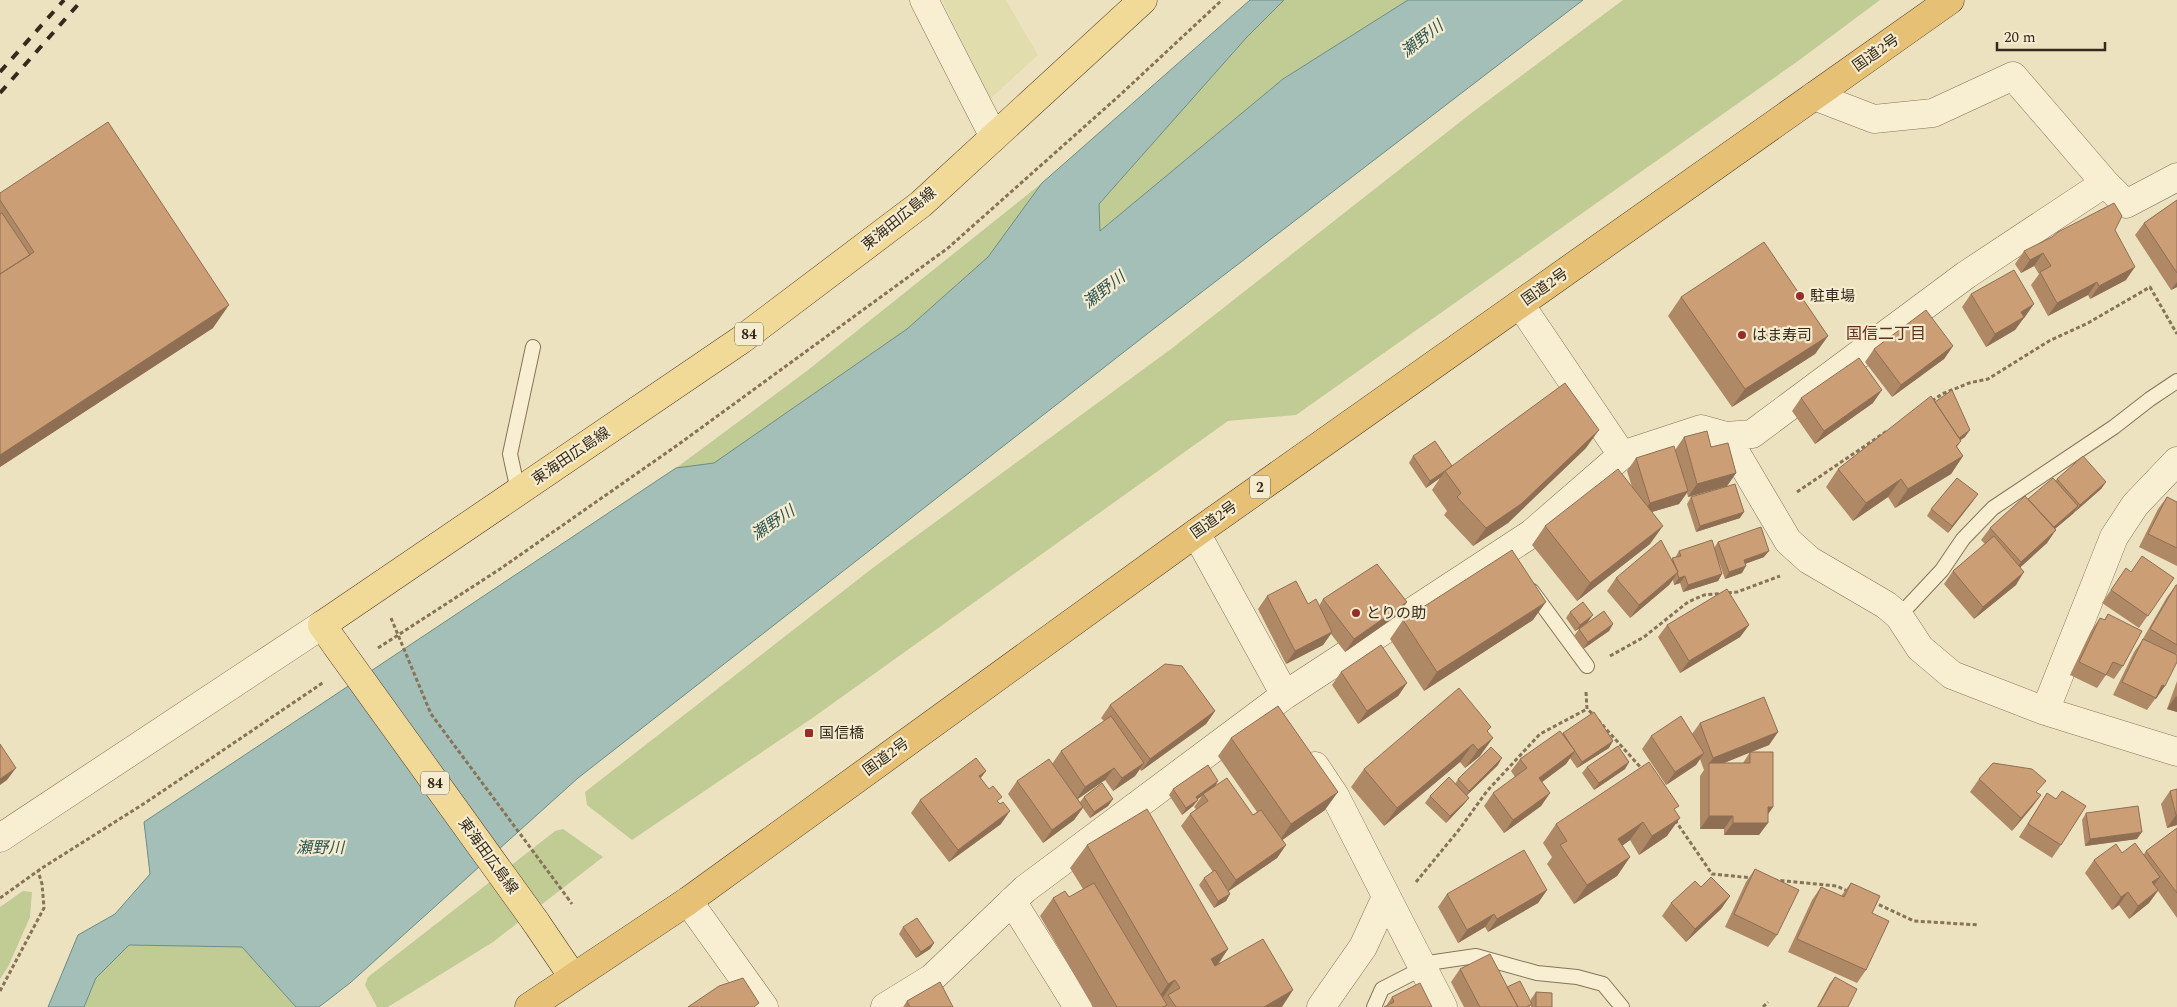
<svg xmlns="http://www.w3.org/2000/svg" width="2177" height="1007" font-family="Spectral,'Noto Sans JP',serif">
<rect width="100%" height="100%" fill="#ede2c0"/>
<path fill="#e2ddad" d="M942,0H1006L1038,55L990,99Z"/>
<path fill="#c1cb94" d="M1284,0H1408L1283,79L1100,231L1099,204L1247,37Z
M1623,0H1880L1798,61L1296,415L1228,421L811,719L632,840L587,805L585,792L874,567L1171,349L1474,111Z
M1042,183L988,257L907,329L714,463L676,468L808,370Z
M563,829L603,857L493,942L388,1007H377L365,985L368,977L555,831Z
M23,891L32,892L30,917L8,967L0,979V907Z
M128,945L242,947L296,1007H84L96,978Z"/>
<path fill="#a3bfb8" stroke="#6a8d86" d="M1250,0H1284L1247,37L1099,204L1100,231L1283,79L1408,0H1583L1147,334L578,778L350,983L319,1007H296L242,947L129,945L96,978L84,1007H48L78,935L115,914L150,874L144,822L676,468L714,463L907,329L988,257L1042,183Z"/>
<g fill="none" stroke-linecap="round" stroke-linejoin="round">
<g stroke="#867358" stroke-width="16">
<path id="service" d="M518,491L510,454L533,347
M1532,591L1587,666
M1899,616L1942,570L1963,539L1993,508L2114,427L2150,399L2177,381
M1421,964L1476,956L1537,973L1577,977L1603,984L1622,1007
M1374,1007L1382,989L1423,968"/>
</g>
<g stroke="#867358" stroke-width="29">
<path id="minor" d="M924,0L994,137
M1814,96L1874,119L1933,113L2013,76L2105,183
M1520,304L1622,455
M1726,436L1752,434L1966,275L2105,183L2126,204L2177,177
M1196,533L1285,695
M2045,711L2114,537L2135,505L2177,461
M1315,766L1335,796L1443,1007
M688,901L764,1007
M1012,901L1078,1007
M885,1007L932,978L1025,889L1285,695L1531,534L1622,455L1701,429L1726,436L1788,541L1809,560L1886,605L1899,616L1920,648L1952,675L2045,711L2177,752
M1321,1007L1363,947L1386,897"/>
</g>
<g stroke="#867358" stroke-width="29">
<path id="tertiary" d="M0,838L322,625"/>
</g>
<g stroke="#53412d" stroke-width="29">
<path id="primary" d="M336,645L322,625L741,340L921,204L1143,0
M535,921L573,977"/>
</g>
<g stroke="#53412d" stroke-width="29">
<path id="trunk" d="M529,1007L688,901L1196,533L1950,0"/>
</g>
<path stroke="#867358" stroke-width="3" stroke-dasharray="4 2.5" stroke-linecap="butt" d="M1932,401L1942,394L1969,383L1988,379L2049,341L2088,323L2150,287L2177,334
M1797,492L1887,431
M378,648L500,569L679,444L948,248L1120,95L1222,0
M1610,656L1644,637L1688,602L1704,595L1737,592L1780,576
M1586,692L1587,709L1594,715
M1598,720L1642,769
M1675,820L1712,874L1753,878
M1774,880L1837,886L1849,892
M1416,882L1458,831L1487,791L1540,734L1587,709
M567,897L572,904
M0,898L42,868L145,803L324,682
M1873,902L1914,921L1979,925
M0,991L44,908L42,884L38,871
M1763,1007L1768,1002"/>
<use href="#service" stroke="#f8efd3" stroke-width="14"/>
<use href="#minor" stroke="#f8efd3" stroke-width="28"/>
<use href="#tertiary" stroke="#f8efd3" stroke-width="28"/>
<use href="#primary" stroke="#f1d997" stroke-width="28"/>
<use href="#trunk" stroke="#e6c074" stroke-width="28"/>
<path stroke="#352a1c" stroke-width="4" stroke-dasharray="9 9" stroke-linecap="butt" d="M0,72L64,0
M0,93L82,0"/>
<g stroke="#53412d" stroke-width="29" stroke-linecap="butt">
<path id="primary-bridge" d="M336,645L535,921"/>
</g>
<path stroke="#867358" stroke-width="3" stroke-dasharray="4 2.5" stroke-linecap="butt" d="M391,618L431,714L567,897"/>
<use href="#primary-bridge" stroke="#f1d997" stroke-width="28"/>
</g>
<path fill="#af8865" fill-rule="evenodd" d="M0,193L213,328L0,467Z
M2177,200V287L2171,290L2135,235L2144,223Z
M2115,230L2126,280L2090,299L2088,295L2048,316L2031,285L2039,274L2034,266L2021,273L2015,264L2024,251Z
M1971,294L2025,317L2023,319L2015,330L1986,347L1962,307Z
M1681,297L1828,336L1815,354L1732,407L1668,316Z
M1953,346L1944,359L1892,397L1865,362L1874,349Z
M1801,398L1873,403L1815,444L1792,411Z
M1935,402L1965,437L1960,440L1961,441L1957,447L1963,456L1951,474L1895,508L1888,497L1853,521L1826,487L1838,469Z
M1684,437L1711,447L1736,473L1727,486L1688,497L1687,493L1679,504L1652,512L1650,544L1577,601L1532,545L1545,526L1632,487L1627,471L1636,458L1675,450Z
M1586,448L1508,523L1473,546L1444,515L1447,511L1432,490L1440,478L1426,488L1409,463L1413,456L1452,466Z
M2057,479L2106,482L2101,489L2055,529L2047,543L2020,567L2016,585L1974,619L1944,584L1953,571L1985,544L1981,540L1990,528Z
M1691,497L1740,518L1696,532L1687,504Z
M2167,497L2177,502V566L2139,547L2158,509Z
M1973,501L1948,533L1927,516L1931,509Z
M1718,542L1764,557L1745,564L1742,573L1725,579L1718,559L1722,574L1718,581L1683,592L1680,583L1674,585L1673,580L1669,585L1630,618L1607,591L1616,578L1672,560L1675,558L1679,551L1714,548Z
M2126,568L2131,572L2174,578L2139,628L2102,603Z
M2176,585H2177V653L2156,699H2155L2147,710L2113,695L2134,652L2141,642L2167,597Z
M1267,596L1319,606L1323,599L1407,602L1398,615L1345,652L1331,634L1323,645L1286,664L1258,609Z
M1570,612L1588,622L1579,629L1613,624L1609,631L1583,649L1574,636L1579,629L1575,631L1566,618Z
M2108,614L2123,666L2114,679L2106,675L2097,688L2070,675L2091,631L2100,618L2104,620Z
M1403,620H1533L1424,691L1390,639Z
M1667,625H1749L1740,637L1680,673L1658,637Z
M1341,672L1407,683L1398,696L1358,724L1332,685Z
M2177,681V712L2167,709Z
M1110,705L1215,711L1206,724L1141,771L1140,769L1135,776L1113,791L1105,780L1078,799L1080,802L1084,797L1113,799L1108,806L1090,818L1083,808L1074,820L1043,843L1008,794L1017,781L1052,764L1061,751L1104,721L1101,718Z
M1700,723L1778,732L1769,745L1751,752L1773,807L1768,814L1759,835H1724V829H1700V776L1704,770L1700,759L1696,765L1666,785L1642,749L1651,736L1692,734ZM1750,752L1743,763H1724Z
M1487,732L1480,756L1465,768L1460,762L1384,826L1351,787L1364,769Z
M1563,733L1609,748L1577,768L1570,758L1566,764L1542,782L1550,793L1541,806L1504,833L1484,806L1493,793L1515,777L1511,771L1520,759Z
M1231,738L1325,810L1282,840L1286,845L1277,858L1229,891L1230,894L1226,901L1214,908L1199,885L1204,878L1213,872L1181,826L1190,814L1196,809L1194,807L1202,796L1198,799V800L1193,806L1182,815L1169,795L1173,789L1218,781L1215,786L1253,815L1257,812L1218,756Z
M1629,762L1625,769L1594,790L1582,773L1587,767Z
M1498,765L1467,795L1469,798L1464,804L1446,823L1425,803L1430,796L1455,784L1458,779Z
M986,771L980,778L1000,804L1001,824L949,862L911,813L920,800Z
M1979,779L2038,793L2041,795L2032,807L2012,831L1970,792Z
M2177,789V825L2167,828L2161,804L2170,791Z
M2047,793L2061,845L2052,858L2019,837Z
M1675,810L1667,836L1639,855L1630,840L1622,846L1630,857L1617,876L1574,904L1547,864L1552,857L1543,843L1556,824Z
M2086,813L2137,839L2085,846L2082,820Z
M2177,828V918L2158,891L2149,903L2129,919L2119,905L2112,910L2085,873L2094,860L2122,853L2144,854L2146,851Z
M1087,845L1228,949L1218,965L1282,1007H1093L1040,916L1053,898L1069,897L1083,889L1070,868Z
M1755,869L1777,935L1768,947L1725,927L1746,882Z
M1851,883L1872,913L1866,970L1857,983L1788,952L1812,900L1821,887L1841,896Z
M1701,887L1730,896L1721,909L1686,942L1662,916L1671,903Z
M1547,890L1538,903L1488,932L1485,927L1458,943L1438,907L1447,894Z
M903,927L934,943L930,949L916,958L899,934Z
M1460,969L1507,987L1531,1002V999L1536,992L1552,1007H1531V1005L1530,1007H1464L1451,982Z
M1835,977L1848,1007H1817L1830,983Z
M1392,997L1432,1007L1386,1006Z
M907,1001L953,1007H903Z"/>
<path fill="#8e6f53" d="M2043,253L2034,266L2021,273L2030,260Z
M2135,267L2126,280L2090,299L2099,286Z
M2097,282L2088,295L2048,316L2057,303Z
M2177,282V287L2171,290Z
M2034,304L2025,317L2023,319L2015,330L1986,347L1995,334L2021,312Z
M229,305L213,328L0,467V455Z
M1828,336L1815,354L1732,407L1745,389Z
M1953,346L1944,359L1892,397L1901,385Z
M1882,390L1873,403L1815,444L1824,431Z
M1599,430L1586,448L1508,523L1473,546L1486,528Z
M1970,430L1965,437L1946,450L1951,443Z
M1963,456L1951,474L1895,508L1908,489Z
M1445,472L1440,478L1426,488L1430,481Z
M1736,473L1727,486L1688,497L1697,484Z
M1901,479L1888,497L1853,521L1866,503Z
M2106,482L2101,489L2075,512L2080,505Z
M1688,491L1679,504L1641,515L1650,503Z
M1978,494L1973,501L1948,533L1952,526Z
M2078,506L2074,513L2045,537L2049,531Z
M1744,512L1740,518L1696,532L1700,526Z
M1663,526L1650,544L1577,601L1590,583Z
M2056,530L2047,543L2012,575L2021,562Z
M1769,551L1764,557L1739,566L1744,560Z
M1746,566L1742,573L1725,579L1729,572Z
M1678,572L1669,585L1630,618L1639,605Z
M2024,572L2016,585L1974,619L1983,607Z
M1722,574L1718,581L1683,592L1688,585Z
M1685,576L1680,583L1674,585L1679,578Z
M1407,602L1398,615L1345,652L1354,639Z
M1546,602L1533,620L1424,691L1437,672Z
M1593,615L1588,622L1575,631L1580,625Z
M1613,624L1609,631L1583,649L1588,642Z
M1749,625L1740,637L1680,673L1689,661Z
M1332,632L1323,645L1286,664L1295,651Z
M1407,683L1398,696L1358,724L1367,711Z
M2162,685L2165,686L2156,699H2155Z
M2176,696L2177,697V712L2167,709Z
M1215,711L1206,724L1141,771L1150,759Z
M1778,732L1769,745L1709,769V764L1713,758Z
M1493,738L1480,756L1465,768L1478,750Z
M1613,741L1609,748L1577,768L1582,762Z
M1473,744L1460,762L1384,826L1397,808Z
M1575,751L1566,764L1530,791L1539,778Z
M1704,753L1696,765L1666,785L1675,772Z
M1502,758L1498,765L1465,797L1469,791Z
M1629,762L1625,769L1594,790L1599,783Z
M1144,763L1135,776L1113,791L1122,778Z
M16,768L7,780L0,785V779Z
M1114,768L1105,780L1076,800L1085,787Z
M986,771L977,783L979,776Z
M1218,781L1214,788L1203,794L1202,796L1192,803L1196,797Z
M1338,792L1325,810L1278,843L1291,824Z
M1550,793L1541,806L1504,833L1513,820Z
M2041,795L2032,807L2012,831L2021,818Z
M1469,798L1464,804L1446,823L1450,816Z
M1113,799L1108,806L1090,818L1094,812Z
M1198,800L1193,806L1182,815L1186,808Z
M1083,807L1074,820L1043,843L1052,830Z
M1768,807H1773L1764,820Z
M1010,811L1001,824L949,862L958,850Z
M2176,815H2177V825L2167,828Z
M1709,816H1733L1724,829H1700Z
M1680,818L1667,836L1639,855L1652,836Z
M1643,822L1630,840L1605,858L1618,839Z
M1733,823H1768L1759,835H1724Z
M2142,832L2137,839L2085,846L2090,839Z
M1286,845L1277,858L1227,892L1236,880Z
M1630,857L1617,876L1574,904L1587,885Z
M2160,877L2151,889L2152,882Z
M1547,890L1538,903L1488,932L1497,919Z
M2158,890L2149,903L2129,919L2138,906Z
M2128,892L2119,905L2112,910L2121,897Z
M1230,894L1226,901L1214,908L1218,901Z
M1730,896L1721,909L1686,942L1695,929Z
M1494,914L1485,927L1458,943L1467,930Z
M934,943L930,949L916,958L921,952Z
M1228,949L1212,972L1211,959Z
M1175,980L1159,1003L1152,1007L1168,984Z
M1293,990L1282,1007H1264Z"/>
<path fill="#cb9e76" stroke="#8e6f53" d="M108,122L229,305L0,455V274L34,252L0,200V193Z
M2177,200V273L2144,223Z
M2114,203L2122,216L2115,230L2135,267L2099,286L2097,282L2057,303L2040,272L2051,266L2043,253L2030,260L2024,251L2052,237L2058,232Z
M2,213L30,255L0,274V214Z
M1764,242L1828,336L1745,389L1681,297Z
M2014,270L2034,304L2021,312L2024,317L1995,334L1971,294Z
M1926,310L1953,346L1901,385L1874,349Z
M1859,358L1882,390L1824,431L1801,398Z
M1565,383L1599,430L1521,504L1486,528L1457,497L1461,493L1445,471Z
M1952,390L1970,430L1959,438L1935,402Z
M1931,396L1961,441L1956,446L1963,456L1908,489L1901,479L1866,503L1838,469Z
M1707,431L1711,447L1728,443L1736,473L1697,484L1684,437Z
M1435,441L1452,466L1430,481L1413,456Z
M1674,446L1688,491L1650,503L1636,458Z
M2083,456L2106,482L2080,505L2057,479Z
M1618,469L1663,526L1590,583L1545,526Z
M1957,478L1978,494L1952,526L1931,509Z
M2053,478L2078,506L2054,527L2028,499Z
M1735,484L1744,512L1700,526L1691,497Z
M2025,496L2056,530L2021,562L1990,528Z
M2167,497L2177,502V548L2148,534Z
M1761,527L1769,551L1744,560L1746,566L1729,572L1718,542Z
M1994,536L2024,572L1983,607L1953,571Z
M1661,540L1678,572L1639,605L1616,578Z
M1712,540L1722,574L1688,585L1685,576L1679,578L1677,573L1678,572L1672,558L1681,556L1679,551Z
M1512,550L1546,602L1437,672L1403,620Z
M2142,556L2174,578L2148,616L2111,590L2126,568L2131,572Z
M1377,564L1407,602L1354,639L1323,599Z
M1296,581L1308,604L1316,599L1332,632L1295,651L1267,596Z
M2176,585H2177V645L2150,629Z
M1727,589L1749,625L1689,661L1667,625Z
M1583,602L1593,615L1580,625L1570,612Z
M1604,611L1613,624L1588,642L1579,629Z
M2108,614L2142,631L2123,666L2113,662L2106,675L2079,662L2100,618L2105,620Z
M2143,639L2177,655V662L2165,686L2162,685L2156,698L2122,682Z
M1381,645L1407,683L1367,711L1341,672Z
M1165,664L1182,666L1215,711L1150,759L1110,705Z
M1459,688L1491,727L1487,731L1493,738L1478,750L1473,744L1397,808L1364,769Z
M1764,697L1778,732L1713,758L1700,723Z
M1278,706L1338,792L1291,824L1231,738Z
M1594,712L1613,741L1582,762L1563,733Z
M1111,716L1144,763L1122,778L1114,768L1085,787L1061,751Z
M1681,716L1704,753L1675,772L1651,736Z
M1560,731L1575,751L1539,778L1550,793L1513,820L1493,793L1527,768L1520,759Z
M0,744L16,768L0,779Z
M1618,746L1629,762L1599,783L1587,767Z
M1491,747L1502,758L1469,791L1458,779Z
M1750,752H1773V807H1768V823H1733V816H1709V763H1750Z
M976,758L986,771L979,776L989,789L993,786L1002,797L997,801L1000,804L1003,802L1010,811L958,850L920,800Z
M1049,759L1083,807L1052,830L1017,781Z
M1649,762L1679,806L1674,809L1680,818L1652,836L1643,822L1618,839L1630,857L1587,885L1560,845L1567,841L1556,824Z
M1993,763L2032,769L2046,781L2036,792L2041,795L2021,818L1979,779Z
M1208,765L1218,781L1196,797L1198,800L1186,808L1173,789Z
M1449,777L1469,798L1450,816L1430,796Z
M1227,778L1253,815L1261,810L1286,845L1236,880L1190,814L1208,801L1203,794Z
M1102,783L1113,799L1094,812L1084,797Z
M2177,789V815H2176L2170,791Z
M2062,791L2086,806L2061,845L2028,824L2047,793L2056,799Z
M2138,806L2142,832L2090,839L2086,813Z
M1147,809L1228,949L1211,959L1215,966L1263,939L1293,990L1264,1007H1176L1168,995L1180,988L1175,980L1168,984L1087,845Z
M2177,828V893L2146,851Z
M2135,843L2160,877L2152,882L2158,890L2138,906L2128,892L2121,897L2094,860L2116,844L2122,853Z
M1524,850L1547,890L1497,919L1494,914L1467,930L1447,894Z
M1755,869L1799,890L1777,935L1734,914Z
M1215,870L1230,894L1218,901L1204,878Z
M1711,877L1730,896L1695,929L1671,903L1695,881L1701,887Z
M1094,883L1167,1005L1163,1007H1117L1053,898L1065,891L1069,897Z
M1851,883L1880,896L1872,913L1889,921L1866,970L1797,939L1821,887L1844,897Z
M917,918L934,943L921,952L903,927Z
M1490,954L1518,1007H1480L1460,969Z
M1835,977L1857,989L1848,1007H1818Z
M743,978L759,1003L754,1007H688L719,986Z
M1520,981L1532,1004L1526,1007H1518L1507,987Z
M940,982L953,1007H910L907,1001Z
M1420,983L1432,1007H1384L1394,1002L1392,997Z
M1536,992L1552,993V1007H1536Z"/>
<g fill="#942e29" stroke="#f5eccf" stroke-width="2">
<circle cx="1800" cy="296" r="5"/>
<circle cx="1742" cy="335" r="5"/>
<circle cx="1356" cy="613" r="5"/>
<rect x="804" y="728" width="10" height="10" rx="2.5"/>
</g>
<g text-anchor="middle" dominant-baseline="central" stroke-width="4.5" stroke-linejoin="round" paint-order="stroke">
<g fill="#f5eccf" stroke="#6f6452" stroke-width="1">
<rect x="735" y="322.5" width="28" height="23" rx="4"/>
<rect x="1250" y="475.5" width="20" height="23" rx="4"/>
<rect x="421" y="771.5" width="28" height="23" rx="4"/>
</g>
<g font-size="14" font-weight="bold" fill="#352a1c">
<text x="749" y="334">84</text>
<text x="1260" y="487">2</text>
<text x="435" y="783">84</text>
</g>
<g font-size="15" fill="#352a1c" stroke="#f5eccf">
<text transform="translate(1876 53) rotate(-35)">国道2号</text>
<text transform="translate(899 219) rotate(-39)">東海田広島線</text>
<text transform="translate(1545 287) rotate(-35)">国道2号</text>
<text transform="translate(571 456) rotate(-34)">東海田広島線</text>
<text transform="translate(1214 520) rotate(-35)">国道2号</text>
<text transform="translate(886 757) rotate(-36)">国道2号</text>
<text transform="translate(488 856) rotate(54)">東海田広島線</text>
</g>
<g font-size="15" fill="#352a1c" stroke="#f5eccf" text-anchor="start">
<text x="1810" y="296">駐車場</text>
<text x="1752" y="335">はま寿司</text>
<text x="1366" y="613">とりの助</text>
<text x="819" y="733">国信橋</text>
</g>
<g font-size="16" font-style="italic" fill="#2c5555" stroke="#f5eccf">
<text transform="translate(1422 39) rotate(-38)">瀬野川</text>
<text transform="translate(1104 290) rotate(-38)">瀬野川</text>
<text transform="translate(773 523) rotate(-34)">瀬野川</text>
<text x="320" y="848">瀬野川</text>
</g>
<g font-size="16" fill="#612f1c" stroke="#f5eccf">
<text x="1886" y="334">国信二丁目</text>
</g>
</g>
<path d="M1997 42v8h108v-8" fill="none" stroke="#352a1c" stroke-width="2.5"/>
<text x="2004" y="42" font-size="15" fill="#352a1c" stroke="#f5eccf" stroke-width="4" paint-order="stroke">20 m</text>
</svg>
